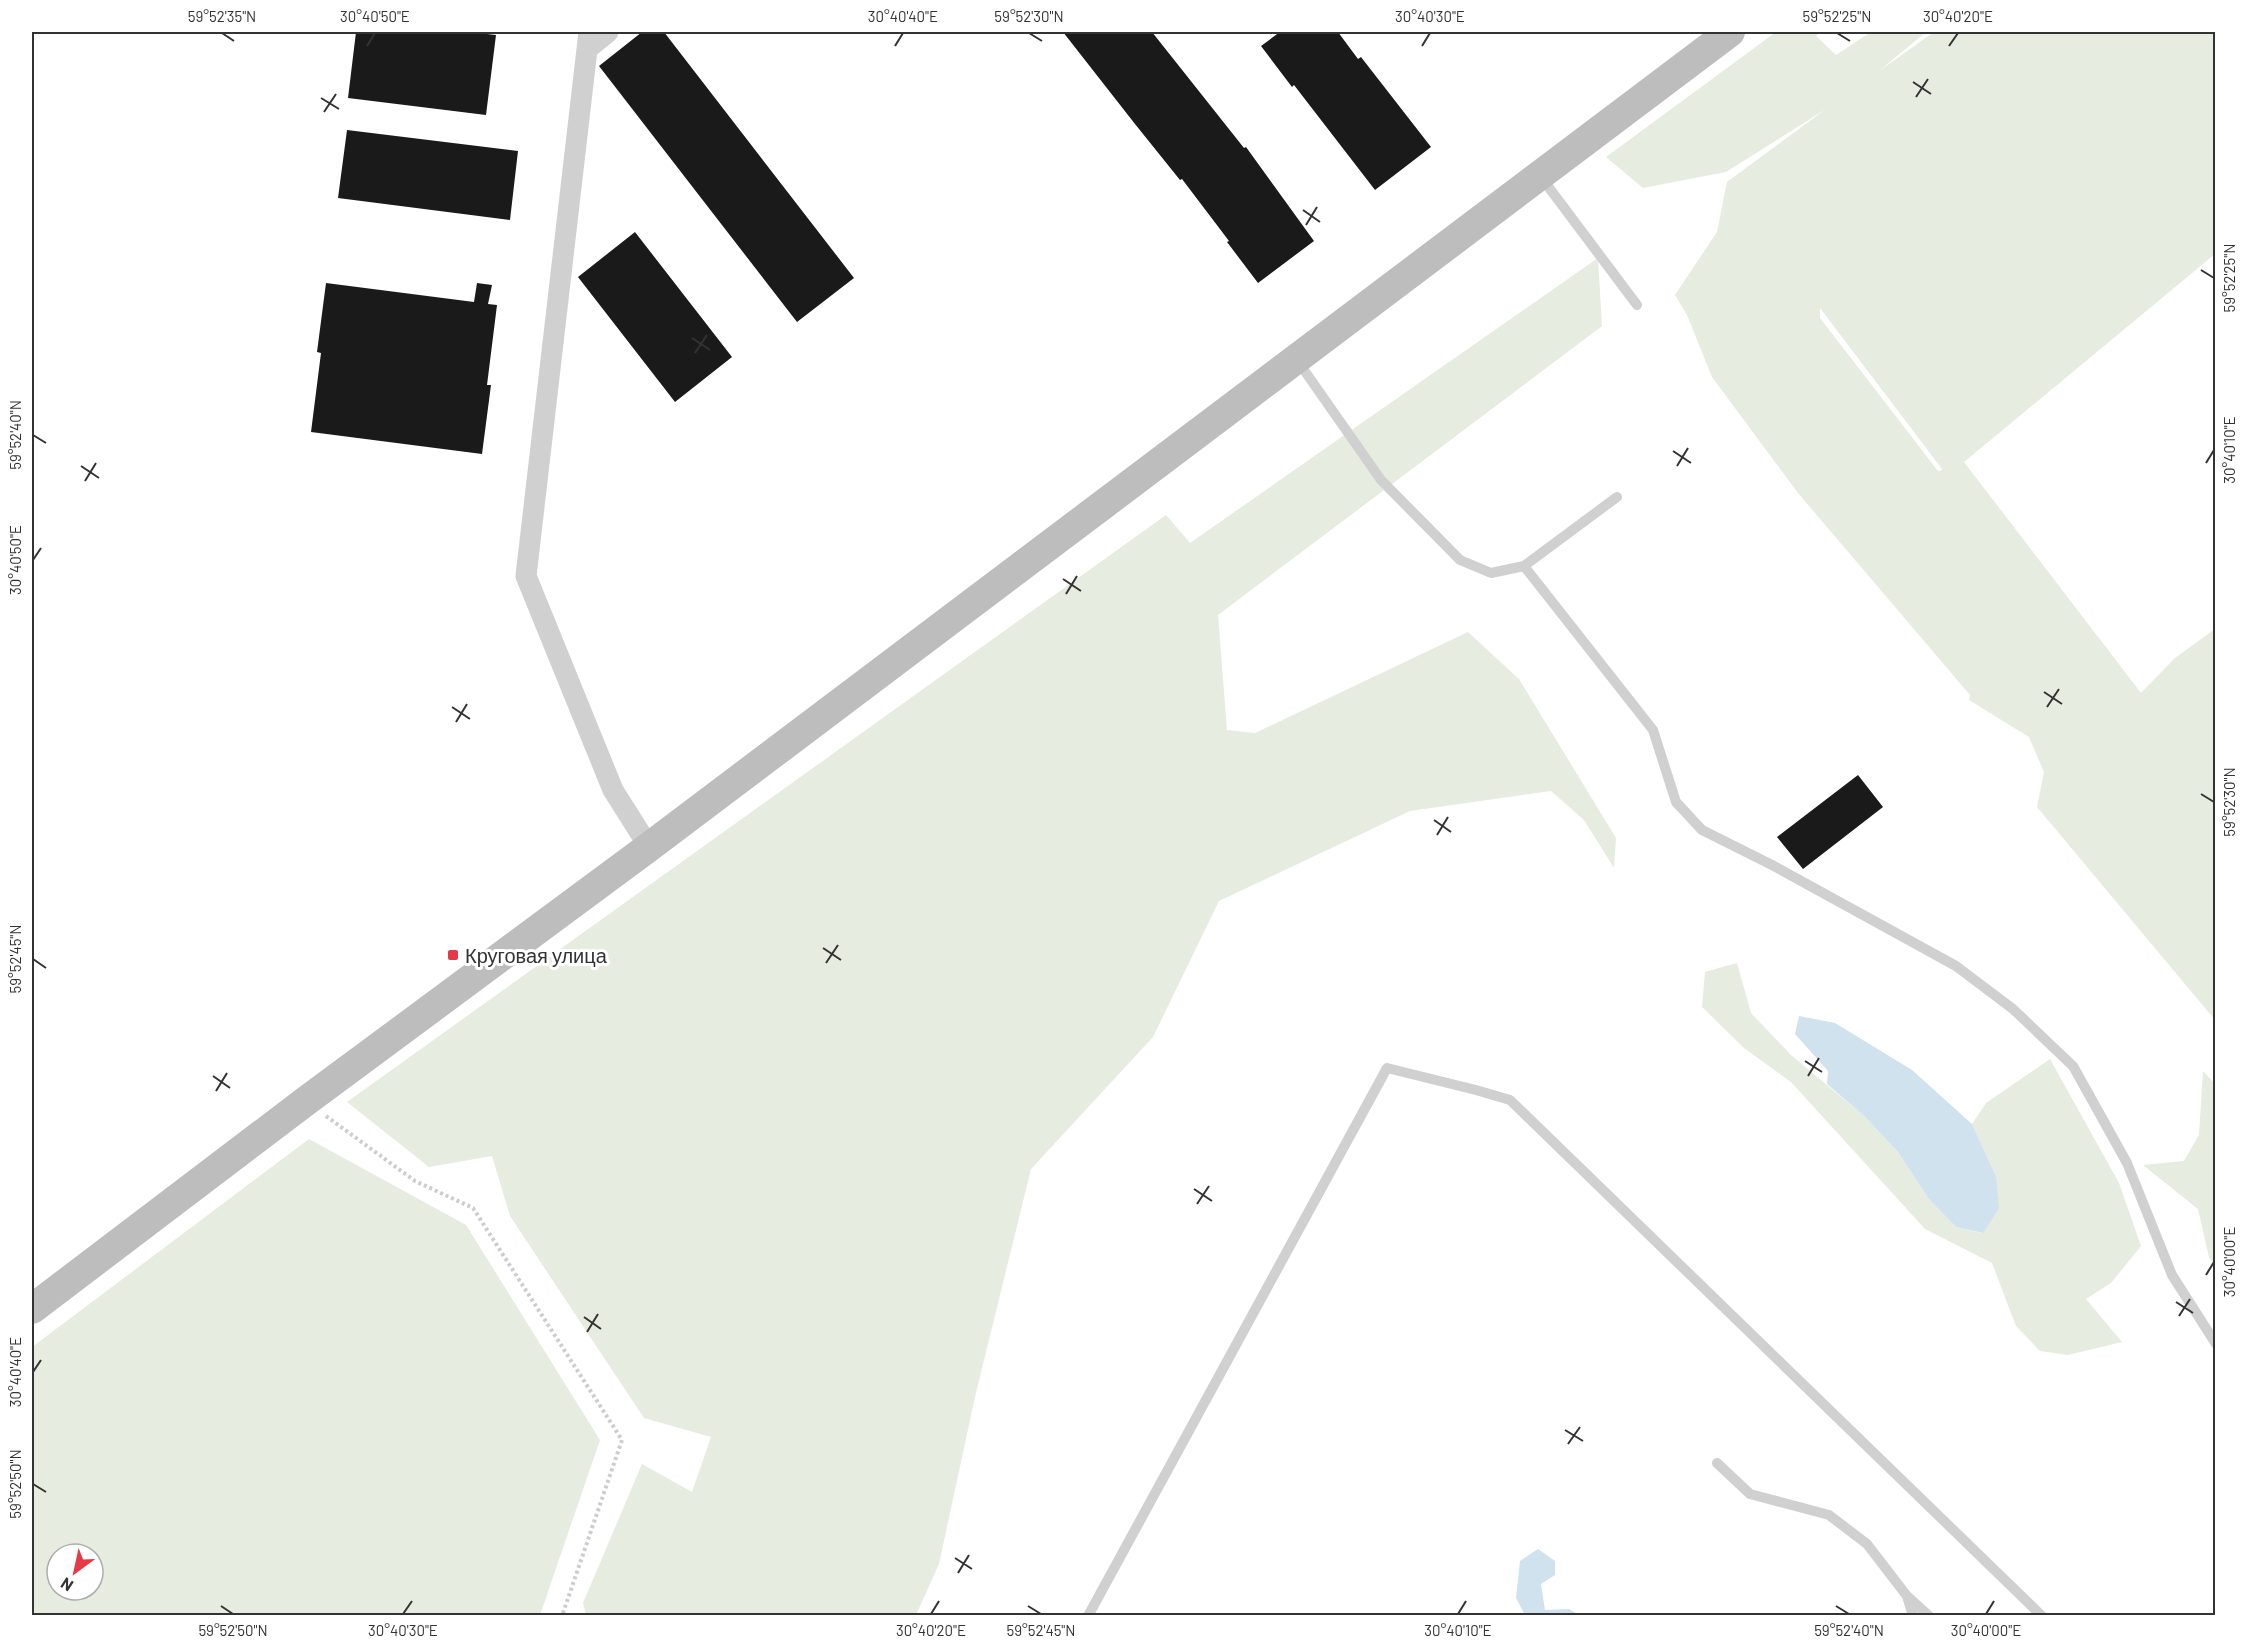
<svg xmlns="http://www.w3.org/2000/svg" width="2247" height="1647" font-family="Barlow,sans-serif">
<rect width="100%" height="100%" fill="#fff"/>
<path fill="#e6ecdf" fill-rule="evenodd" d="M1776,32H1820L1816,36L1836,55L1871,32H1926L1879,71L1934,32H2215V254L1964,462L2141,693L2175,658L2215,629V1020L2037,807L2044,772L2029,737L1969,700L1970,695L1798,493L1712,377L1687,315L1675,295L1717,232L1727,182L1826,109L1726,172L1643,188L1606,157ZM1820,308L1942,469V470L1938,471L1820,318Z
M1598,258L1602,326L1218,615L1227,730L1255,733L1468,632L1519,679L1616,838L1614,868L1584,820L1551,791L1410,811L1219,901L1153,1037L1031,1169L975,1397L939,1564L916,1615H586L583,1603L642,1464L692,1492L711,1437L644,1418L510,1216L492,1156L429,1167L347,1102L1166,515L1190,543Z
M1737,963L1751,1013L1791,1055L1864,1116L1898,1152L1928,1198L1956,1227L1982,1233L1996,1176L1972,1124L1986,1103L2050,1059L2119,1183L2141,1246L2111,1283L2086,1299L2122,1342L2068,1355L2040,1351L2016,1326L1992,1263L1925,1229L1791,1082L1744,1048L1702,1007L1705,972Z
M2203,1071L2215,1084V1266L2209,1257L2198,1209L2143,1165L2184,1161L2199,1135Z
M309,1139L466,1225L600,1440L540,1615H32V1347ZM57,1554H93V1590H57Z"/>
<path fill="#cfe2ee" d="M1799,1016L1835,1023L1912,1070L1972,1124L1996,1176L1999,1208L1983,1233L1956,1227L1928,1198L1898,1152L1864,1116L1827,1084L1828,1071L1795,1034Z
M1538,1549L1555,1561V1575L1541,1584L1545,1610L1569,1609L1579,1615H1525L1516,1598L1520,1561Z"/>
<path fill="#1a1a1a" d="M356,32H469L496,35L486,115L348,98Z
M642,32H664L854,278L797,322L599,66Z
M1063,32H1152L1244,148L1246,147L1314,241L1258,283L1227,242L1229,241L1182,179L1180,180L1135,124Z
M1280,32H1338L1358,59L1361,57L1431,147L1375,190L1294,85L1292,87L1261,46Z
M347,130L518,151L510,220L338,198Z
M635,232L732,357L675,402L578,277Z
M326,283L474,302L477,283L492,285L488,304L497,305L487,385H491L482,454L311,432L321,353L317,352Z
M1858,775L1883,807L1803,869L1777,837Z"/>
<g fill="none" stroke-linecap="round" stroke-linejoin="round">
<path stroke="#cdcdcd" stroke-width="4" stroke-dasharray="3 3" stroke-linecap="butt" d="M326,1116L415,1181L473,1208L622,1440L562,1616"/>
<path stroke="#d0d0d0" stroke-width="10" d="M1541,177L1637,305
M1297,360L1381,480L1460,560L1491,573L1524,566L1617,497
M1524,566L1653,730L1676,802L1702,830L1772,865L1956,966L2013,1009L2073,1066L2127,1163L2172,1275L2216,1344
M1717,1463L1750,1494L1829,1515L1867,1544L1907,1596L1929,1616
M1907,1596L1913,1616
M1088,1616L1387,1068L1476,1090L1510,1100L2042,1616"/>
<path stroke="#d0d0d0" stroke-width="21" d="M589,32L526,576L613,790L649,847
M587,49L608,32"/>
<path stroke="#bdbdbd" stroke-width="30" d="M32,1309L306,1101L649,847L1730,32"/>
</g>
<path fill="none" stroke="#333" stroke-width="2" d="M222,33L234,41M1029,33L1042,41M1837,33L1850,41M367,46L375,33M895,46L903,33M1422,46L1430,33M1949,46L1958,33M1913,82L1931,94M1916,97L1928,79M321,98L339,109M324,112L336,94M1303,210L1320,222M1306,225L1317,207M2201,270L2214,278M692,338L710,350M695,353L707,335M33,435L46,443M1673,451L1691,463M2206,463L2214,450M81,466L99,478M1677,466L1688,448M85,481L96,463M33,560L41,548M1063,579L1081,591M1066,594L1077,576M2044,692L2062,704M452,707L470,719M2047,707L2059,689M456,722L467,704M2201,794L2214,802M1434,820L1451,832M1437,835L1448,817M823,948L841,960M33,959L46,968M826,963L838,945M1805,1061L1822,1072M213,1076L230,1088M1808,1076L1819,1058M216,1091L227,1073M1194,1189L1212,1201M1197,1204L1209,1186M2206,1275L2214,1262M2176,1302L2193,1313M2179,1316L2190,1299M584,1317L601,1329M587,1332L598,1314M33,1372L41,1360M1565,1430L1583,1441M1568,1444L1580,1427M33,1484L46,1492M955,1558L972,1569M958,1573L969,1555M221,1606L233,1614M1028,1606L1041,1614M1836,1606L1849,1614M403,1614L412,1601M931,1614L939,1601M1458,1614L1466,1601M1986,1614L1994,1601"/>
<rect fill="#e63946" stroke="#fff" stroke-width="2" x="447" y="949" width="12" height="12" rx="3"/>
<g text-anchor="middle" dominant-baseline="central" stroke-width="6" stroke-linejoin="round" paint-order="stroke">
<g font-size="20" fill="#333" stroke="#fff" text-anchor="start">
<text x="465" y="955">Круговая улица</text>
</g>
</g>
<rect width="2247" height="1647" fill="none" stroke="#ffffff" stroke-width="66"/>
<g transform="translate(75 1572) rotate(213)"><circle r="28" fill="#ffffff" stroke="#adadad" stroke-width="1.5"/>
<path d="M0-4.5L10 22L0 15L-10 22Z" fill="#e63946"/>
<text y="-9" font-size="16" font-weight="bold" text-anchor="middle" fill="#333333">N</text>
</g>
<rect x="33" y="33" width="2181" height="1581" fill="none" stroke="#333" stroke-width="2"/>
<g font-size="15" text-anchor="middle" fill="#333">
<text x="222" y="22">59°52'35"N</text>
<text x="375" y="22">30°40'50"E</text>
<text x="903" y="22">30°40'40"E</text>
<text x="1029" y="22">59°52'30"N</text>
<text x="1430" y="22">30°40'30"E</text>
<text x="1837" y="22">59°52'25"N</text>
<text x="1958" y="22">30°40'20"E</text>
<text transform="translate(2230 278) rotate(-90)" y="5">59°52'25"N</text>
<text transform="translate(16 435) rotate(-90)" y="5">59°52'40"N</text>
<text transform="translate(2230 450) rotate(-90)" y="5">30°40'10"E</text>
<text transform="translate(16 560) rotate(-90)" y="5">30°40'50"E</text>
<text transform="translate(2230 802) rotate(-90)" y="5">59°52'30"N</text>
<text transform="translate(16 959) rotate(-90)" y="5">59°52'45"N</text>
<text transform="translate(2230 1262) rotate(-90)" y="5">30°40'00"E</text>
<text transform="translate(16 1372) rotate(-90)" y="5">30°40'40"E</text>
<text transform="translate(16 1484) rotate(-90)" y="5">59°52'50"N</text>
<text x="233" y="1636">59°52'50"N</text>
<text x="403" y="1636">30°40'30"E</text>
<text x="931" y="1636">30°40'20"E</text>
<text x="1041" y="1636">59°52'45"N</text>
<text x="1458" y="1636">30°40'10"E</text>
<text x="1849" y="1636">59°52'40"N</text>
<text x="1986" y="1636">30°40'00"E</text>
</g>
</svg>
